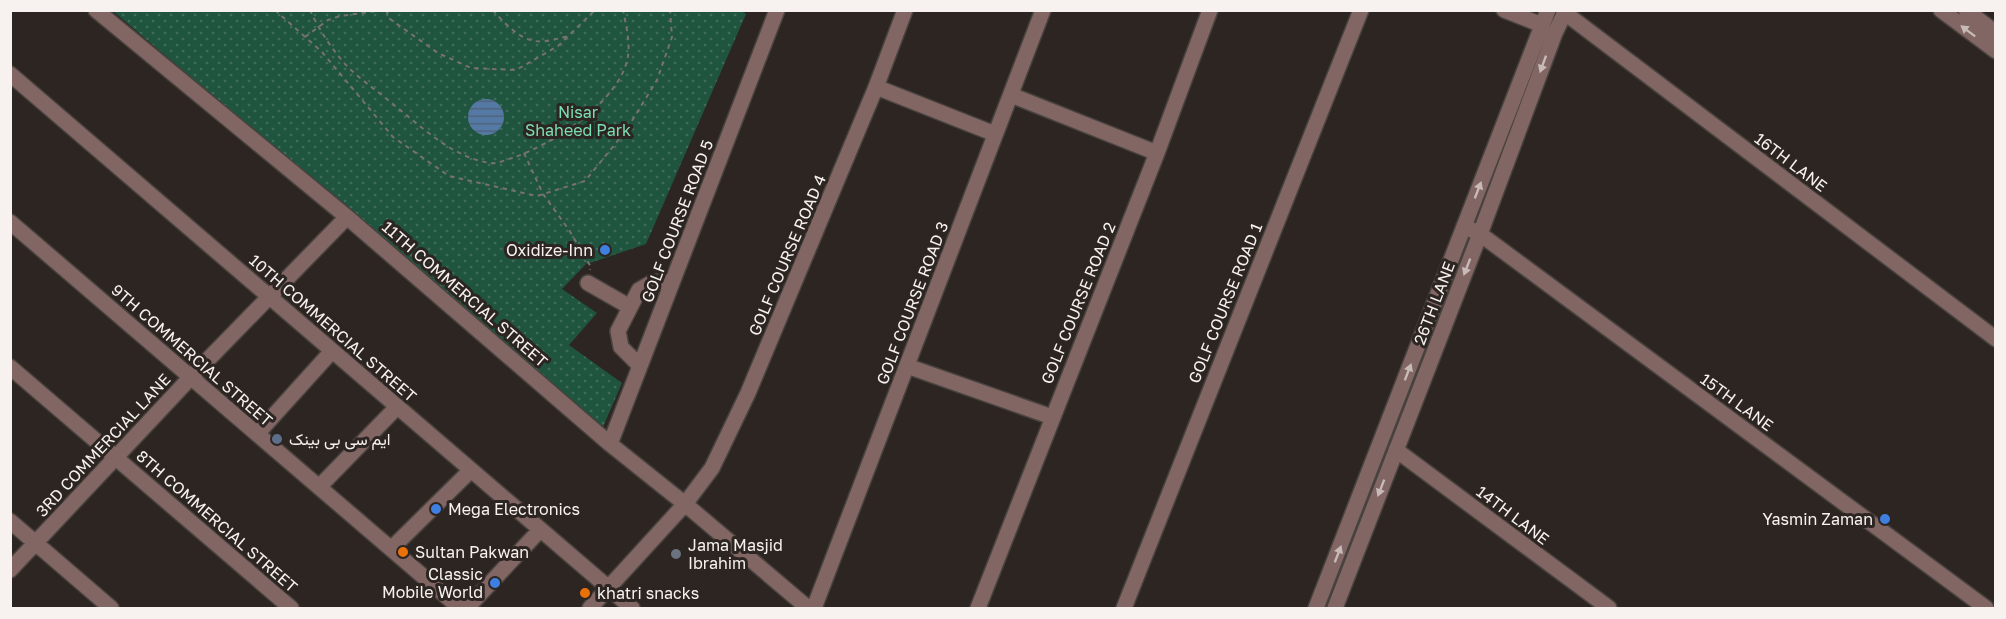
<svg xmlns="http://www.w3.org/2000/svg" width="2006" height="619" font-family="'Golos Text',Vazirmatn,sans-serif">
<defs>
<pattern id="park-dots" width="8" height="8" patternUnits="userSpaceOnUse" patternTransform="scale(1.5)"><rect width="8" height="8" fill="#1f543f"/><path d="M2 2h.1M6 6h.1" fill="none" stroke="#406d5b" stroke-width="1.8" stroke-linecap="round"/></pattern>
<pattern id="water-rules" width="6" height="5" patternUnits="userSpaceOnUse" patternTransform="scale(1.5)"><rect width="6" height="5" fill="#5579a5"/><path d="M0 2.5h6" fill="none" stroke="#50637b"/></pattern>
</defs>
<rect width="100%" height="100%" fill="#2c2521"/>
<path fill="url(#park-dots)" d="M740,10L746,14L646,244L587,264L581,260L586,264L562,289L597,313L569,345L622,383L603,427L113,11Z"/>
<path fill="url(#water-rules)" d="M468 117a18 18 0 1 1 36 0a18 18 0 1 1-36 0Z"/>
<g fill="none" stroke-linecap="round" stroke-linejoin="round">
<g stroke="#48423e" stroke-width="18">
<path id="minor" d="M96,10L347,217L610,444L685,504L808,608
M1504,10L1542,25
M1941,10L1996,51
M1966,10L1996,33
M1565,13L1996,339
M10,74L632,608
M876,87L995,134
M1011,95L1157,153
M10,222L460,608
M1464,226L1480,234L1986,608
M588,283L630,307
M640,366L621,347L618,331L639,290L653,282H672
M907,366L1052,417
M10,367L291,608
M257,434L332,351
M610,444L777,10
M1396,450L1609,608
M319,487L397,407
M10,521L111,608
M391,549L471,470
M10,570L191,377L347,217
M467,608L540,530
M590,608L685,504L712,468L748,393L876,87L905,10
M814,608L1043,10
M978,608L1157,153L1210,10
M1124,608L1361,10
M1316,608L1548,10
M1335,608L1480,234L1555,33L1566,10"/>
</g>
<path stroke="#78726e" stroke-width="2" stroke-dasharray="4.5 4.5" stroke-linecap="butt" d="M275,10L322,52L393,137L449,176L537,196L585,181L625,132L657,80L672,37L670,10
M310,10C319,30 336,56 351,70C365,83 380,93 394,105C423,128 452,157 490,163C497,164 505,160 512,158C552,145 621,101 628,56C630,41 626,25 623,10
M386,10L390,19L438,53L471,68L516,70L558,46L595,10
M493,10C503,22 519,39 535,41C545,43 559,38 569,36
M305,37L328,20L340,16L384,10
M524,153L543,194L569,230L591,267L590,270"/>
<use href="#minor" stroke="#816664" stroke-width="15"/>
</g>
<defs><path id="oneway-solid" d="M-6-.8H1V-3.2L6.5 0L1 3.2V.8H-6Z" transform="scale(1.5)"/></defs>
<g fill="#c8bab7">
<use href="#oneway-solid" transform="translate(1968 31) rotate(-143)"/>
<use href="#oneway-solid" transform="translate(1543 64) rotate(110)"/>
<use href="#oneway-solid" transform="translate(1478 190) rotate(-69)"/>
<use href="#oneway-solid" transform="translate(1467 267) rotate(111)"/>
<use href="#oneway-solid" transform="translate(1408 372) rotate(-69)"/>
<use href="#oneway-solid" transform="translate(1381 488) rotate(111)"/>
<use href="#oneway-solid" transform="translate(1338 554) rotate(-69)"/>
</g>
<g fill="#3f7fe0" stroke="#2c2521" stroke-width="2">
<circle cx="605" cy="250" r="6"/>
<circle cx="436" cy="509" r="6"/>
<circle cx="1885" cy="519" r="6"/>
<circle cx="495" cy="583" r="6"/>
</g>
<circle fill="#5c6f8a" stroke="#2c2521" stroke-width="2" cx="277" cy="439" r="6"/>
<g fill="#e8710a" stroke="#2c2521" stroke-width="2">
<circle cx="403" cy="552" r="6"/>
<circle cx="585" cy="593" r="6"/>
</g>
<circle fill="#6b7280" stroke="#2c2521" stroke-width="2" cx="676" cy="554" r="6"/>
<g text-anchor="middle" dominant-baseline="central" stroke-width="6" stroke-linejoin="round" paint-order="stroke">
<g font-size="16" fill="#7dddb4" stroke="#2c2521">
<text x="578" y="112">Nisar<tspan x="578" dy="18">Shaheed Park</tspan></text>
</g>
<g font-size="16" fill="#f7f2ef" stroke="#2c2521">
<text transform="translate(1791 162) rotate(37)">16TH LANE</text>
<text transform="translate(677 221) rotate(-69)">GOLF COURSE ROAD 5</text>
<text transform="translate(787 255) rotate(-67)">GOLF COURSE ROAD 4</text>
<text transform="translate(465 294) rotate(41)">11TH COMMERCIAL STREET</text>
<text transform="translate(912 303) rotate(-69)">GOLF COURSE ROAD 3</text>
<text transform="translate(1078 303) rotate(-68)">GOLF COURSE ROAD 2</text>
<text transform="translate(1225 303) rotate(-68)">GOLF COURSE ROAD 1</text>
<text transform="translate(1434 303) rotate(-69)">26TH LANE</text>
<text transform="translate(333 328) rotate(41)">10TH COMMERCIAL STREET</text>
<text transform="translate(192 355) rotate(41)">9TH COMMERCIAL STREET</text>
<text transform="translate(1737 402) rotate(36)">15TH LANE</text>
<text transform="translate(103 445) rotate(-47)">3RD COMMERCIAL LANE</text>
<text transform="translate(1513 515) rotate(37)">14TH LANE</text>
<text transform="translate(217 521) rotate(41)">8TH COMMERCIAL STREET</text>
</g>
<g font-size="16" fill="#f7f2ef" stroke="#2c2521" text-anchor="start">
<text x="593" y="250" text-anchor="end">Oxidize-Inn</text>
<text x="289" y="439">ایم سی بی بینک</text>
<text x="448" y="509">Mega Electronics</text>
<text x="1873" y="519" text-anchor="end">Yasmin Zaman</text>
<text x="688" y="545">Jama Masjid<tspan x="688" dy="18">Ibrahim</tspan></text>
<text x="415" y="552">Sultan Pakwan</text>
<text x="483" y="574" text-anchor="end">Classic<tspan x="483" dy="18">Mobile World</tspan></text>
<text x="597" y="593">khatri snacks</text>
</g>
</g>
<rect width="2006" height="619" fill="none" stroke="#f7f2ef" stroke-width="24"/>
</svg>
